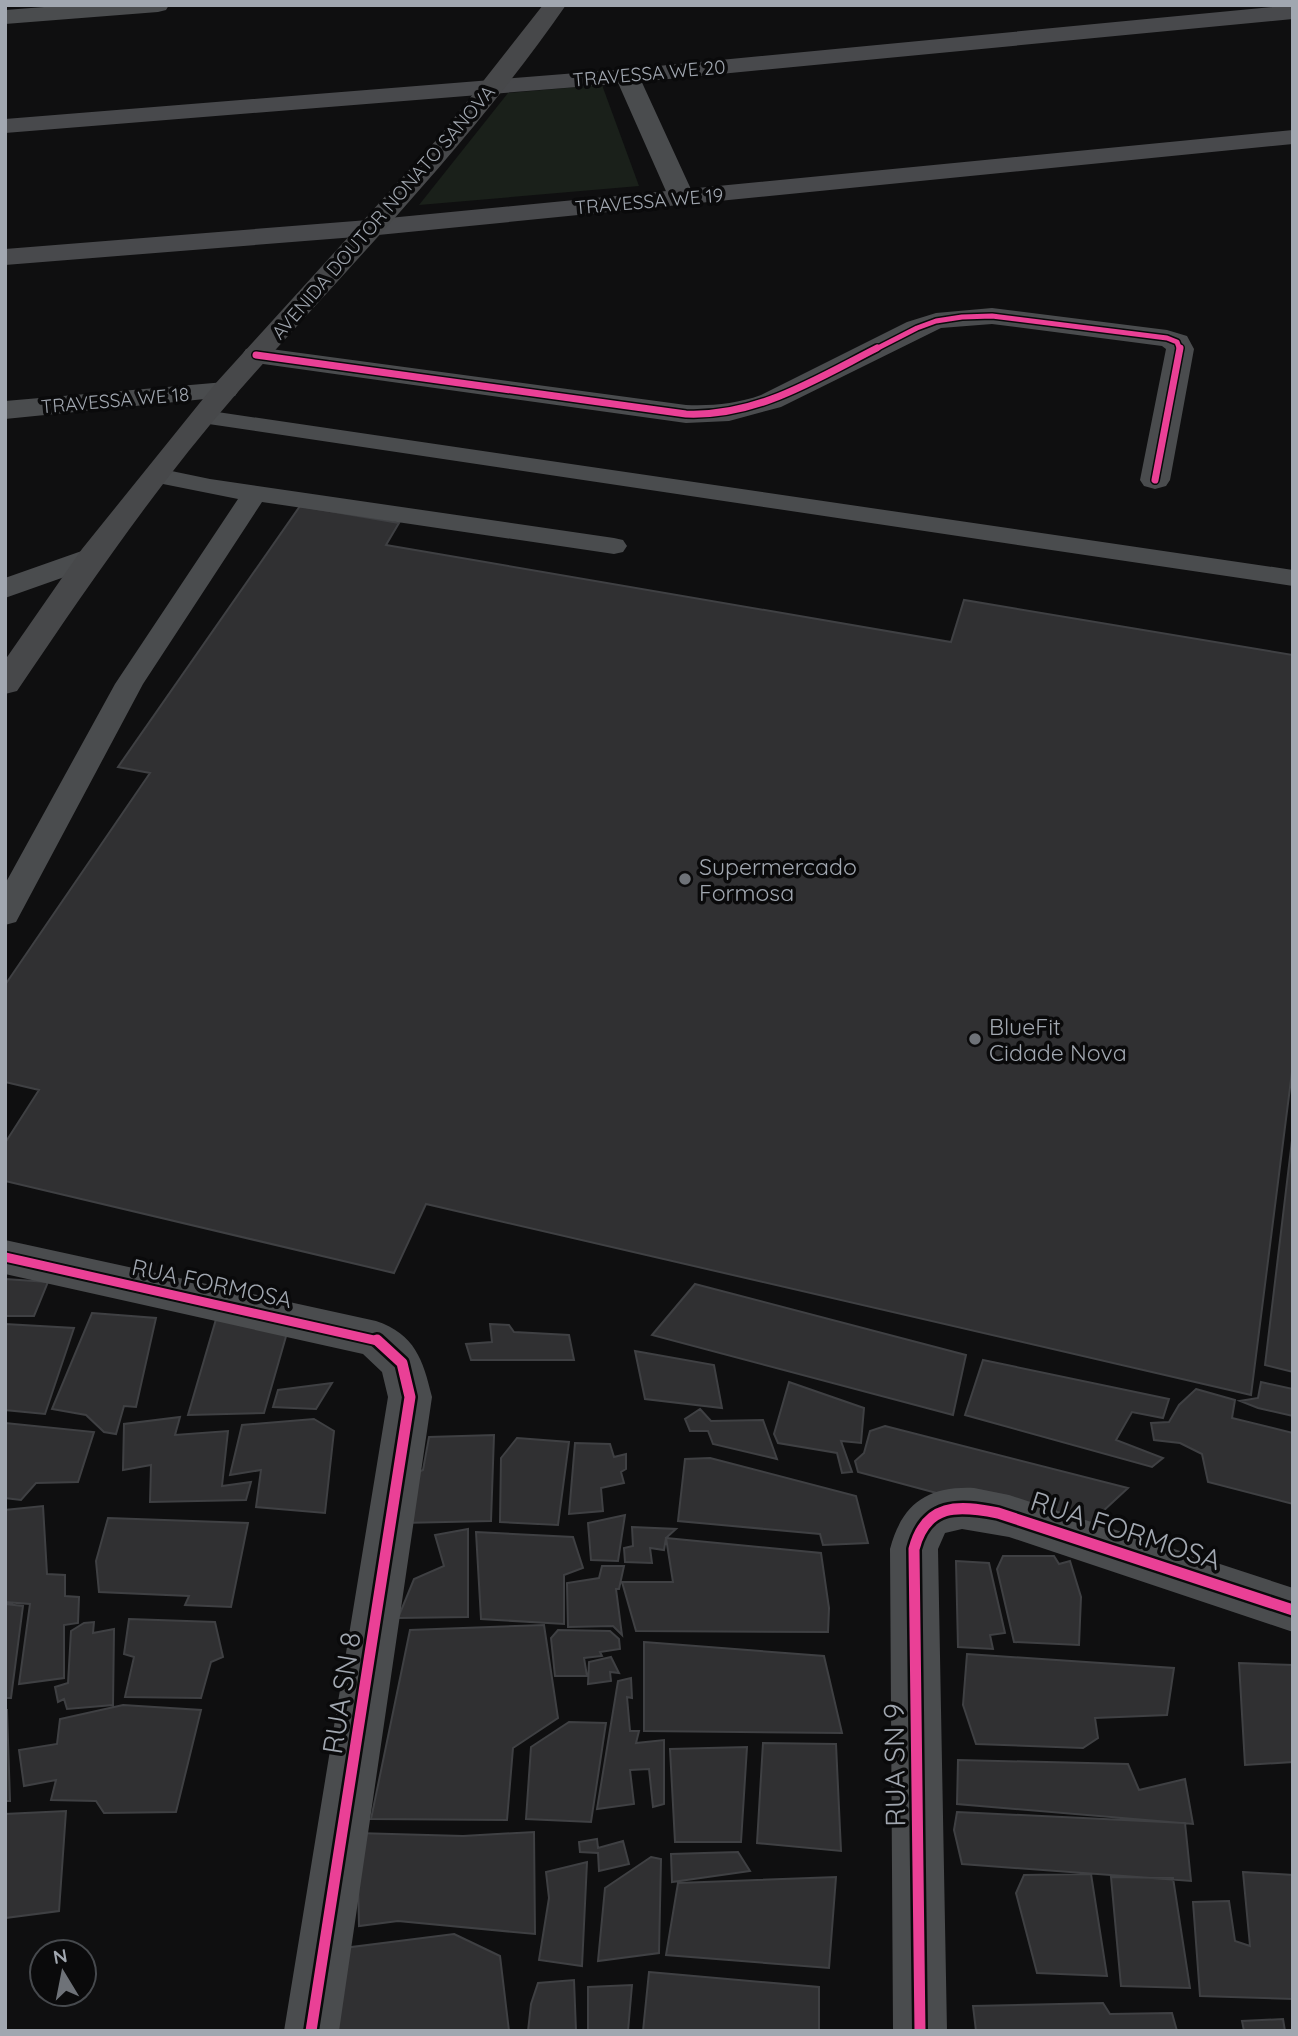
<svg xmlns="http://www.w3.org/2000/svg" width="1298" height="2036" font-family="Quicksand,sans-serif">
<rect width="100%" height="100%" fill="#0f0f10"/>
<path fill="#1a201a" d="M602,85L639,186L419,205L508,93Z"/>
<path fill="#303032" stroke="#3f4043" stroke-width="2" d="M300,506L399,523L386,545L951,642L964,600L1293,655V1064L1251,1395L426,1204L394,1273L5,1181V1143L39,1090L5,1082V985L150,773L118,767Z
M1293,1132V1372L1265,1365Z
M5,1279L48,1282L34,1316H5Z
M695,1284L966,1355L953,1415L652,1335Z
M219,1309L289,1326L264,1413L188,1415Z
M92,1313L156,1318L136,1407L124,1406L116,1434L104,1432L86,1415L52,1409Z
M5,1324L74,1328L45,1414L5,1410Z
M490,1324L509,1325L514,1332L569,1335L574,1360H471L466,1344L492,1342Z
M635,1351L714,1365L722,1408L645,1399Z
M983,1360L1169,1399L1163,1418L1132,1412L1116,1440L1163,1458L1152,1467L965,1415Z
M789,1382L864,1408L861,1443L841,1441L852,1472L842,1473L837,1453L778,1443L774,1434Z
M1261,1382L1293,1389V1416L1258,1408L1240,1401L1258,1398Z
M332,1383L316,1409L273,1407L278,1390Z
M1196,1389L1235,1400L1232,1418L1293,1433V1504L1208,1482L1202,1454L1180,1443L1154,1440L1151,1423L1169,1422L1179,1405Z
M700,1409L711,1421L763,1420L777,1459L713,1444L708,1431H690L685,1419Z
M180,1417L175,1435L228,1431L222,1486L251,1482L246,1500L150,1502L151,1465L123,1470L124,1424Z
M314,1419L334,1431L325,1513L256,1507L261,1470L230,1475L242,1425Z
M5,1423L94,1432L78,1482L36,1483L21,1500L5,1498Z
M885,1426L1128,1488L1087,1526L944,1495L858,1472L855,1461L864,1453L870,1431Z
M494,1435L491,1521L401,1523L409,1476L423,1470L429,1437Z
M517,1438L569,1442L558,1525L500,1522L501,1458Z
M575,1443L610,1444L614,1457L626,1454V1469L621,1472L624,1483L601,1488L603,1511L569,1514Z
M710,1458L856,1496L868,1543L823,1545L820,1534L678,1521L685,1459Z
M43,1506L47,1574L65,1575V1596L79,1597L78,1623L64,1625V1678L19,1684L30,1604L5,1602V1510Z
M625,1515L618,1561L591,1560L588,1523Z
M108,1518L248,1523L231,1607L185,1605L189,1596L99,1592L96,1561Z
M632,1527L676,1529L666,1538L664,1550L650,1548L652,1563L625,1562L624,1548L633,1546Z
M468,1529V1617L398,1618L414,1579L444,1566L435,1535Z
M476,1532L573,1537L583,1568L564,1575V1624L481,1619Z
M666,1538L821,1553L829,1608L828,1632L636,1631L622,1582H673Z
M1003,1556H1054L1059,1564L1070,1561L1081,1597L1079,1645L1014,1642L997,1569Z
M956,1561L989,1563L1005,1633L990,1635L993,1649L958,1647Z
M602,1566H624L619,1589H616L622,1635L613,1626L568,1627L567,1583L599,1578Z
M5,1604L23,1606L11,1698H5Z
M129,1619L215,1622L223,1657L211,1662L201,1698L125,1697L134,1657L124,1654Z
M94,1622L93,1633L114,1629L113,1705L67,1709L64,1699L58,1702L55,1687L68,1683L71,1631L84,1623Z
M544,1625L558,1718L513,1748L507,1820L371,1819L410,1630Z
M558,1630L610,1631L619,1639L620,1649L600,1652L602,1656L584,1658L587,1676H555L551,1638Z
M644,1642L824,1656L842,1733L644,1731Z
M967,1654L1174,1668L1167,1715L1095,1718L1098,1738L1083,1748L976,1744L963,1705Z
M611,1657L619,1673L610,1672L611,1681L588,1684L589,1662Z
M1239,1663L1293,1665V1762L1245,1765Z
M631,1678L632,1698L627,1697L630,1731H639L636,1743L664,1740V1804L653,1807L649,1769L630,1770L634,1804L597,1809L618,1681Z
M123,1705L201,1710L176,1812L104,1813L96,1801L51,1800L56,1780L24,1786L19,1750L57,1744L60,1719Z
M5,1710H7L10,1801H5Z
M569,1722L606,1723L591,1822L526,1819L531,1747Z
M763,1743L836,1744L841,1851L757,1843Z
M747,1747L741,1842H675L670,1749Z
M958,1760L1128,1764L1139,1790L1185,1779L1193,1824L957,1804Z
M66,1811L59,1911L5,1918V1814Z
M957,1812L1185,1823L1191,1881L962,1864L954,1830Z
M534,1832L535,1934L398,1921L359,1926L357,1833L463,1836Z
M597,1839L598,1848L623,1841L629,1864L599,1871L598,1853L580,1852L579,1842Z
M738,1852L750,1871L672,1882L671,1854Z
M651,1857L661,1859L659,1953L598,1961L605,1888Z
M587,1862L582,1966L539,1960L549,1898L546,1872Z
M1243,1872L1293,1875V1999L1200,1996L1193,1902L1229,1901L1235,1941L1250,1946Z
M1091,1874L1107,1976L1037,1973L1016,1893L1024,1875Z
M836,1877L829,1968L666,1955L678,1883Z
M1111,1877L1173,1878L1190,1988L1121,1986Z
M454,1934L500,1956L509,2031H334L344,1948Z
M649,1972L819,1987V2031H643Z
M574,1980L576,2031H528L531,2004L538,1983Z
M632,1985L628,2031H588V1987Z
M1103,2003L1110,2014L1172,2013L1177,2031H976L973,2006Z
M1283,2019L1285,2031H1244L1242,2021Z"/>
<g fill="none" stroke-linecap="round" stroke-linejoin="round">
<path fill="#4a4c4e" fill-rule="evenodd" d="M204,410L1293,570V586L195,422L192,417L195,412Z
M157,468L210,479L614,538L623,540L627,546L623,552L614,554L262,502L143,684L16,922L5,925V884L115,684L238,499L148,481L144,476L148,471Z"/>
<path fill="#4a4c4e" fill-rule="evenodd" d="M70,5H169L166,10L158,12L5,24V10Z
M627,69L635,71L639,76L695,198L691,203L682,206L673,203L669,198L615,76L619,71Z
M992,308L1167,330L1187,336L1194,349L1170,480L1166,486L1155,489L1144,486L1140,480L1166,349L1162,346L992,324L941,328L781,407L729,421L686,423L256,363L246,361L242,355L246,349L256,347L686,405C712,406 736,404 761,395L907,322L936,313Z
M225,382L235,384L239,390L235,396L5,419V401Z
M93,547L104,549L108,556L104,563L5,598V578Z
M5,1240L376,1321C415,1334 423,1360 432,1397L339,2031H284L388,1397L382,1372L363,1354L5,1274Z
M974,1488L1009,1495L1293,1588V1632L1009,1537L962,1529L945,1533L938,1549L947,2031H893L890,1549C902,1504 927,1486 974,1488Z"/>
<path fill="#48494c" fill-rule="evenodd" d="M1293,5V19L627,83L5,133V119L627,69Z
M1293,130V144L368,236L5,265V249L368,220Z"/>
<path fill="#47484a" fill-rule="evenodd" d="M543,5H566C469,145 349,266 237,393C156,486 86,589 17,691L5,694V660L82,549L215,384L440,136Z"/>
<g stroke="#0a0a0b" stroke-width="8">
<path id="cycleway-far3" d="M874,350L917,328L936,321L962,317L992,316L1167,338L1177,342L1180,350"/>
</g>
<g stroke="#0a0a0b" stroke-width="10">
<path id="cycleway-far2" d="M256,355L686,414C757,417 816,379 877,348
M1155,480L1180,348"/>
</g>
<g stroke="#0a0a0b" stroke-width="13">
<path id="cycleway-far1" d="M5,1257L378,1341"/>
</g>
<g stroke="#0a0a0b" stroke-width="16">
<path id="cycleway" d="M311,2031L410,1397L402,1363L377,1340
M920,2031L914,1549C926,1503 958,1505 998,1513L1293,1610"/>
</g>
<use href="#cycleway-far3" stroke="#ea4096" stroke-width="5"/>
<use href="#cycleway-far2" stroke="#ea4096" stroke-width="7"/>
<use href="#cycleway-far1" stroke="#ea4096" stroke-width="9"/>
<use href="#cycleway" stroke="#ea4096" stroke-width="11"/>
</g>
<g fill="#6e7278" stroke="#0a0a0b" stroke-width="2.5">
<circle cx="685" cy="879" r="7"/>
<circle cx="975" cy="1039" r="7"/>
</g>
<g text-anchor="middle" dominant-baseline="central" stroke-width="7" stroke-linejoin="round" paint-order="stroke">
<g font-size="19" fill="#a1a7b0" stroke="#0a0a0b">
<text transform="translate(649 73) rotate(-5)">TRAVESSA WE 20</text>
<text transform="translate(649 201) rotate(-5)">TRAVESSA WE 19</text>
<text transform="translate(383 212) rotate(-49)">AVENIDA DOUTOR NONATO SANOVA</text>
<text transform="translate(115 400) rotate(-5)">TRAVESSA WE 18</text>
</g>
<g font-size="23" fill="#a1a7b0" stroke="#0a0a0b" text-anchor="start">
<text x="699" y="866">Supermercado<tspan x="699" dy="26">Formosa</tspan></text>
<text x="989" y="1026">BlueFit<tspan x="989" dy="26">Cidade Nova</tspan></text>
</g>
<g font-size="23" fill="#a1a7b0" stroke="#0a0a0b">
<text transform="translate(212 1283) rotate(12)">RUA FORMOSA</text>
</g>
<g font-size="28" fill="#a1a7b0" stroke="#0a0a0b">
<text transform="translate(1126 1530) rotate(18)">RUA FORMOSA</text>
<text transform="translate(341 1693) rotate(-81)">RUA SN 8</text>
<text transform="translate(894 1765) rotate(-91)">RUA SN 9</text>
</g>
</g>
<rect width="1298" height="2036" fill="none" stroke="#a1a7b0" stroke-width="14"/>
<g transform="translate(63 1973) rotate(350)"><circle r="33" fill="#0a0a0b" stroke="#46494d" stroke-width="2"/>
<path d="M0-5L12 26L0 18L-12 26Z" fill="#6e7278"/>
<text y="-10" font-size="19" font-weight="bold" text-anchor="middle" fill="#a1a7b0">N</text>
</g>
</svg>
